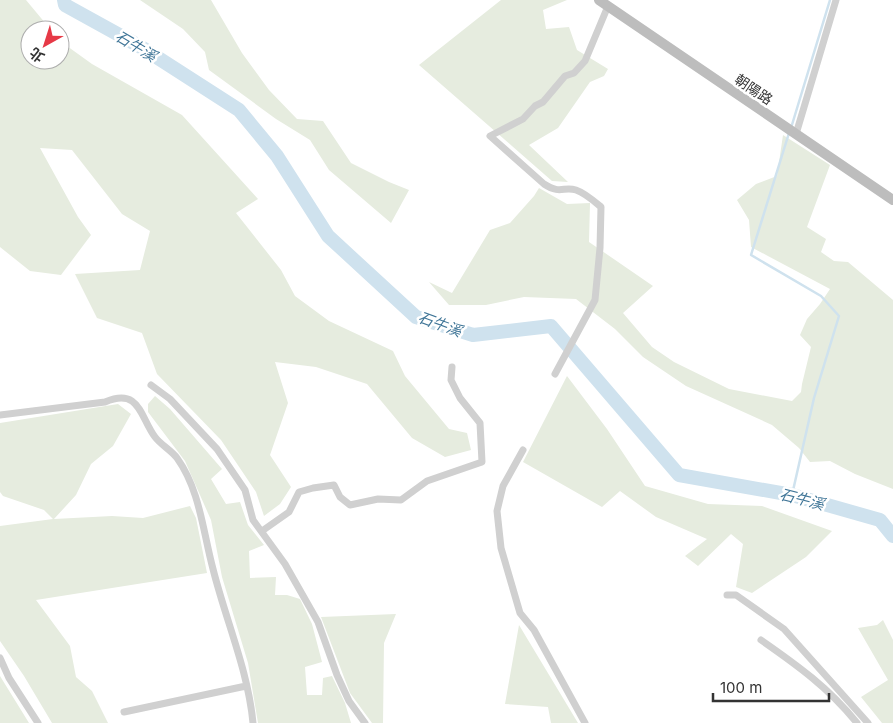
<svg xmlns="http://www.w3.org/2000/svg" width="893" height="723" font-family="Inter,'Noto Sans TC',sans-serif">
<rect width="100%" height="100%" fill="#fff"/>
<path fill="#e6ecdf" d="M0,0H26L51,30H30V60H60V41L92,64L182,115L258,199L236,213L281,270L295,296L329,321L393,351L405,376L449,429L467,433L471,450L445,457L412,438L367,384L316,367L275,362L288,403L270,455L291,487L280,504L264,516L256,492L221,440L157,374L142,333L97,318L75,274L140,270L150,231L122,214L72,150L40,148L78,217L91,235L61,275L30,271L0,247Z
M140,0H211L242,53L269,90L297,119L323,121L351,163L389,182L409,190L391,223L329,170L310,140L276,119L209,70L205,52L183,29Z
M501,0H567L543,10L546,29L569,27L577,50L608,69L604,76L590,82L558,128L529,145L568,182L552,181L419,65Z
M783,135L830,165L807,227L826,239L821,252L834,261L848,262L893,300V489L855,474L830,461L810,462L799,448L772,425L686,386L643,357L615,329L576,299L524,297L486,305H449L429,282L452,293L490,230L510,223L534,196L539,188L567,204L590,203L589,242L653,286L623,313L652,347L674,362L729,389L792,401L801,392L802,384L811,347L800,335L807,319L820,304L830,289L751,247L749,220L737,200L756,184L777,176Z
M567,376L607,429L645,486L708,504L762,506L832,531L806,557L752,593L736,587L743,544L731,534L698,566L685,556L707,539L656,517L620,491L602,507L523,462Z
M155,396L170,409L222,469L211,479L226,504L240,502L248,525L264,545L249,551L250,578L276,577L275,595H287L300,599L312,624L322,662L305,667L307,695H322L323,678L332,676L345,703L351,723H258L248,663L222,577L211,520L185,461L148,412V404Z
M118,404L131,414L113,446L91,464L76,495L54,519L112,516L143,518L190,506L196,518L207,573L36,600L70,646L76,677L92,691L108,723H52L24,676L0,641V526L53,519L44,510L3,496L0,492V423Z
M396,614L384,643L383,723H372L350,693L321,617Z
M883,620L893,640V723H882L861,697L888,680L858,628L877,625Z
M519,625L578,723H551L548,707L505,704Z
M0,676L29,723H0Z"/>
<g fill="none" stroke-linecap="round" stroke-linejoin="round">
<path stroke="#cfe2ee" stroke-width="2.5" d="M791,128L830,0
M789,133L751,255L821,296L839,316L814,398L792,495"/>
<path stroke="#cfe2ee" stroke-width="14" d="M64,0L65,5L141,47L239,110L277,156L328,236L416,317L473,335L551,326L679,475L792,495L880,520L893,536"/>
<path stroke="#d0d0d0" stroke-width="7" d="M796,134L836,0
M555,374L595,300L600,248L601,207C594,201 585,193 576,190C563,186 561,195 544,184L490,136L523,119L535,106L543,102L565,76L574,73L585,61L608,6
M151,385L170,399L217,449L245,490L253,520L285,564L318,622L337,675L349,701L365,723
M0,415L105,402C140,387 140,417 155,437C161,445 171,450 177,458C200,490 203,532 213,569C226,621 248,670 253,723
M523,450L503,486L497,511L501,548L520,613L534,630L585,723
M262,531L289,512L299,492L313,488L334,485L340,497L350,505L378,499L401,500L427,481L482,462L480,423L460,398L451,380L452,367
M727,595H736L784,629L868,723
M761,640C797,665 829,688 857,723
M0,658L9,678L38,723
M124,712L246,686"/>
<path stroke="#bdbdbd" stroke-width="10" d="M599,0L893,200"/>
</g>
<g text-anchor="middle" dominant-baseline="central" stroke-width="5" stroke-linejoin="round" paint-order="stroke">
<g font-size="14" fill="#333" stroke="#fff">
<text transform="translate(754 89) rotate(34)">朝陽路</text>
</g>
<g font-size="15" font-style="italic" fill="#3f7597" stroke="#fff">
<text transform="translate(136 46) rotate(31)">石牛溪</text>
<text transform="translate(440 324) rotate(20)">石牛溪</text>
<text transform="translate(802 499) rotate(14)">石牛溪</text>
</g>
</g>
<g transform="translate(45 45) rotate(219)"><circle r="24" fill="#ffffff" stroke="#adadad"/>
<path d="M0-4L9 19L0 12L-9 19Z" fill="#e63946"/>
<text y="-8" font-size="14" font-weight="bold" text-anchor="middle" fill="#333333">北</text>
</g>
<path d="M713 693v8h116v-8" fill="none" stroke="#333333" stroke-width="2.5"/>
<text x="720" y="693" font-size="15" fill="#333333" stroke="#ffffff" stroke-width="4" paint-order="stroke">100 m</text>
</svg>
